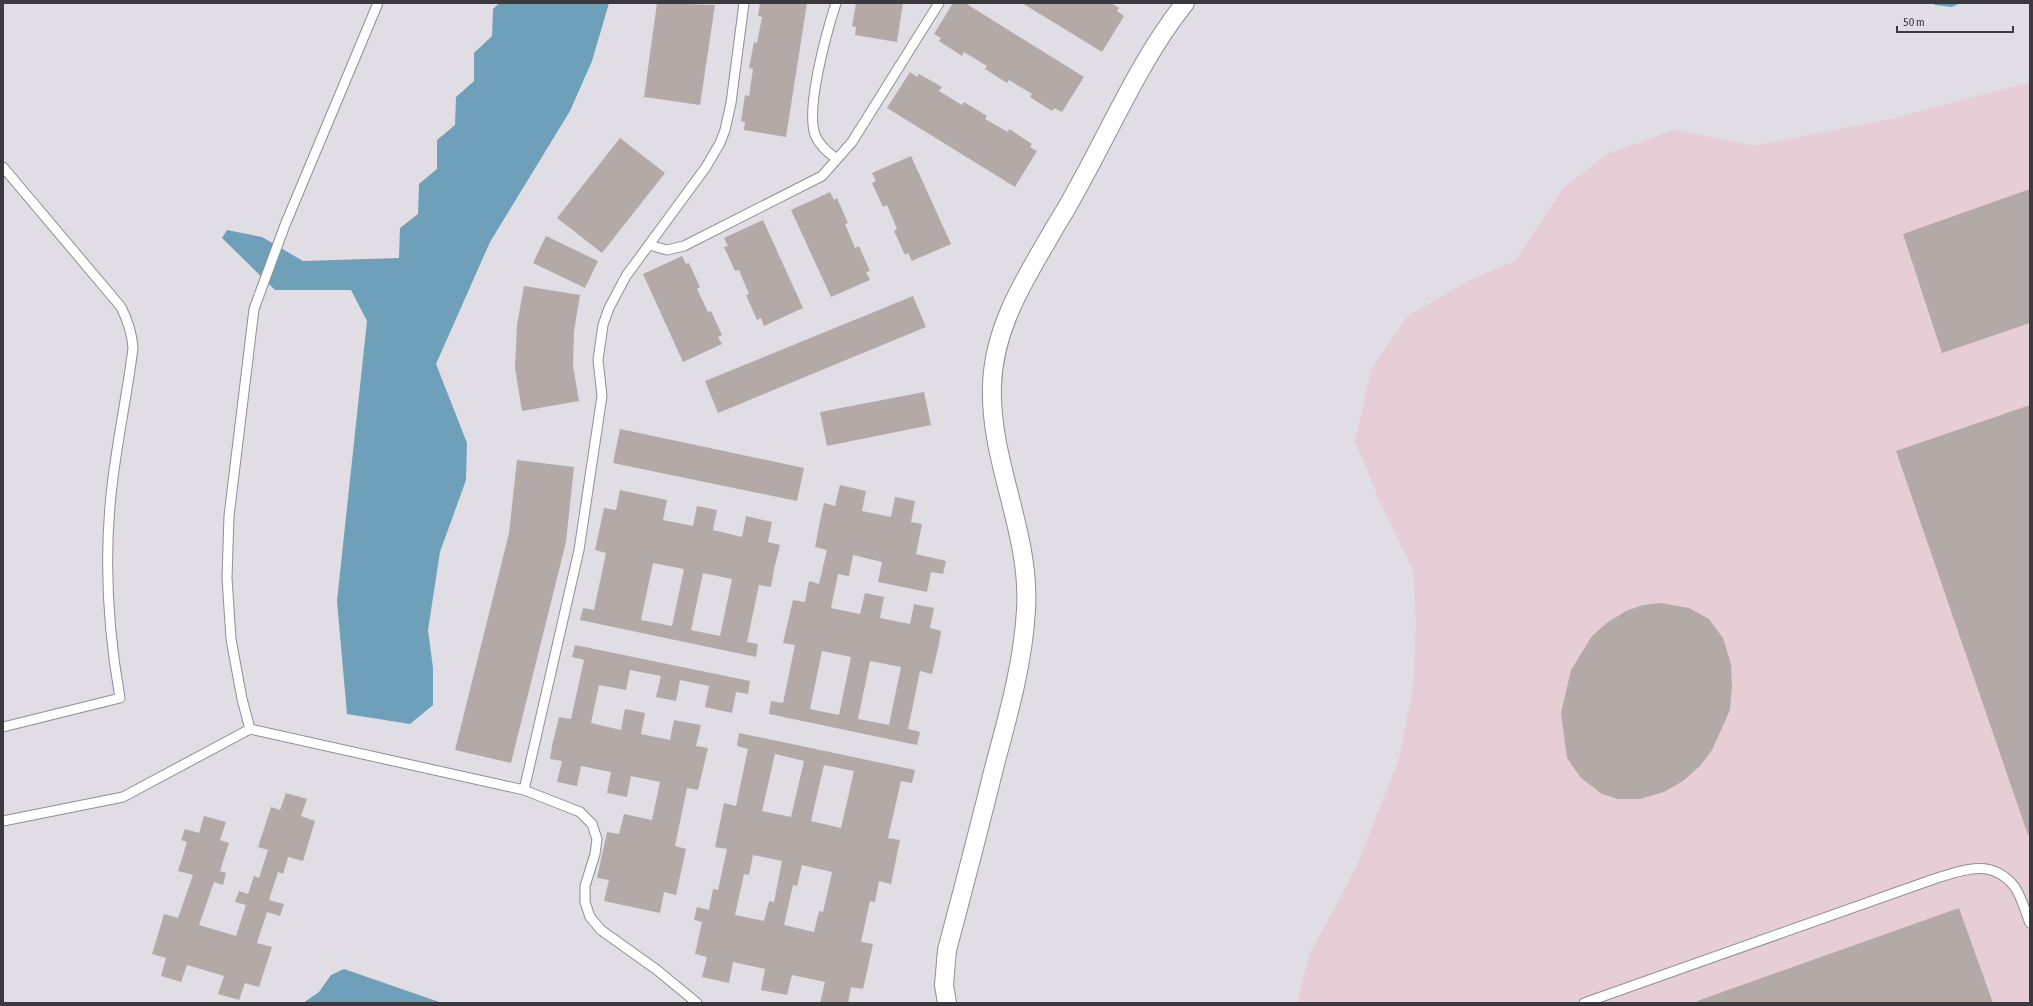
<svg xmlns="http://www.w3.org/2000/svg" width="2033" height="1006" font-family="'Asap Condensed',sans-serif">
<rect width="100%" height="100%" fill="#e0dde5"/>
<path fill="#e7cdd5" d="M2030,82V1003H1297L1309,955L1356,868L1399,759L1413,688L1416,624L1413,570L1380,502L1355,441L1372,368L1408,316L1468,281L1515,261L1563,188L1609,153L1675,130L1754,146L1895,118Z"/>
<path fill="#6ea0b9" d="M499,3H609L592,61L570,111L490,242L436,364L467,443L466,480L440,552L428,630L433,668V705L410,724L347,714L337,601L367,321L351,290H275L222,238L227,230L262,237L303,261L399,258L400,228L418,214L419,184L437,169V140L455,125L456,97L474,81V53L492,36L493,9Z
M1933,3H1960L1952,7L1935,5Z
M344,969L442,1003H303L319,992L331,975Z"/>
<path fill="#b3aaa8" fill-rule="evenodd" d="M657,3L715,5L700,105L644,97Z
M760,3H807L786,137L744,130L745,122L741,121L745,95L749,96L753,69L749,68L754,42L757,43L762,17L758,16Z
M856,3H903L897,42L855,35L856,27L852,26Z
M953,3H965L1084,77L1062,112L1054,108L1052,111L1030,97L1032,94L1009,80L1007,83L985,69L987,66L964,52L962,56L939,41L941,38L934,34Z
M1022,3H1111L1119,8L1117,11L1124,16L1102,52Z
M910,72L917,77L919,74L942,87L939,91L962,105L964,102L987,116L985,119L1008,132L1009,129L1032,144L1030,147L1037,151L1015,187L887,108Z
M620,138L665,173L602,253L557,218Z
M911,156L951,244L912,261L908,253L905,255L894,231L897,229L887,205L883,207L872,183L876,181L872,173Z
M2030,189V323L1942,353L1903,234Z
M830,192L834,200L837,198L848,223L845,224L855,248L859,246L870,271L866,272L870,280L831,297L791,210Z
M763,220L803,308L764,326L761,318L757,320L746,295L749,294L739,270L735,271L724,247L728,246L724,238Z
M546,236L598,261L585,288L533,263Z
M682,256L686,264L689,263L700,287L697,289L708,312L711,311L722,335L718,337L722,344L683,362L643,274Z
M524,286L580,295L574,331L573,366L579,401L522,411L515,368L517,325Z
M913,296L926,327L718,413L705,381Z
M924,392L931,425L827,446L820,412Z
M2030,405V834L2028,835L1896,451Z
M620,429L804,468L797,501L613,463Z
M517,460L574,467L566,542L511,763L455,750L509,533Z
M840,485L866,491L862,511L891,517L895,497L915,501L911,522L922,524L916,554L946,561L943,574L931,572L927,592L878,582L882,562L853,555L849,576L838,574L831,608L860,614L865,593L884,597L880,618L910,624L914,604L934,608L930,628L941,631L939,644L932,674L920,671L908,729L920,732L917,745L769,714L771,701L783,703L795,645L783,643L793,600L805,602L809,581L819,584L827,550L815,547L821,516L824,503L835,506ZM822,651L851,657L839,715L810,709ZM870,661L901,667L889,725L858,719Z
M620,490L667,500L663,520L693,526L697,506L717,510L713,530L742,537L746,516L772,522L768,542L780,545L774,569L771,587L759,585L747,642L758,644L756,657L580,620L583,608L594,610L606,553L595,550L604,508L616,510ZM653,563L684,569L672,626L641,620ZM703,573L732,579L720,636L691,630Z
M1660,603L1689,608L1709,619L1723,638L1731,664L1732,686L1730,710L1712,750L1700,766L1683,781L1664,792L1640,799H1618L1602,794L1581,778L1567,758L1561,713L1571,670L1592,636L1608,622L1626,611L1643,605Z
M575,645L750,681L748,694L736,692L732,713L705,707L709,686L680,680L676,701L656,697L661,676L630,670L626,690L599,685L591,723L621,730L625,709L645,713L641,734L670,740L674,720L701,725L696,746L708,748L698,790L687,788L675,846L686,849L676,895L664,892L660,913L604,901L609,880L597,878L607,832L619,834L624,814L652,820L660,782L631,776L627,797L607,793L611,772L581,766L577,786L557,782L562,761L550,759L552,746L559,717L571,719L584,660L572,657Z
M739,733L915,770L912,783L901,781L888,838L900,840L891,884L879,881L875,902L870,901L861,942L873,944L866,976L863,989L851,987L848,1003H820L825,982L792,975L787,995L761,990L765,969L733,962L729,983L702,977L707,957L695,954L702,922L694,920L697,907L709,910L713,889L718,890L727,849L715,847L724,803L736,806L748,749L737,746ZM775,754L804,761L791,817L762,811ZM824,765L854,771L841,828L811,821ZM753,855L782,861L774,902L769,901L764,921L735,915L744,874L749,875ZM802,865L832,872L823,912L819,911L814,932L784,925L793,885L797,886Z
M286,793L307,799L301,816L315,821L303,861L288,857L283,874L278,872L269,900L284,904L280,916L267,912L257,943L272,947L259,987L245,983L239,1000L218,994L224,976L214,973L187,965L181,982L161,976L166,958L152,954L159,931L164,914L178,918L193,875L178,871L187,842L181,840L185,829L199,833L204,816L226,822L220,840L229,843L220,871L226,873L223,885L214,882L199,925L236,936L246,905L235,902L239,891L248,894L254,876L259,878L268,850L258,847L271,807L280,810Z
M1959,908L1993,1003H1697V1001Z"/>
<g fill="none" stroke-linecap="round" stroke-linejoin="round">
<g stroke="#908e95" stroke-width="11">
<path id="service" d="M836,3C827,31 804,112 816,137C821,147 828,153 837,159
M3,167L121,307C128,321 132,332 133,348C127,397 116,445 111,495C104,563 108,630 120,698L3,727
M649,245L667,250L684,246L822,176L852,142L939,3
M250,729L242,699L231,639L227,578L229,516L254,309L285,225L378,3
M524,790L579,550L602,396L598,360L603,325L609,308L626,276L706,167L720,143L725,130L731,103L744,3
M3,821L123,797L250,729L524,790L580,812L592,824L597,839L595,854L585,886V902L590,917L601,930L657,970L697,1003
M1584,1003L1934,879C1963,870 1991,858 2014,886C2021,895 2025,911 2030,923"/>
</g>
<g stroke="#908e95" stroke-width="20">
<path id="minor" d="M947,1003L944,985L947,950C963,890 979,829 994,768C1008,716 1023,664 1026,610C1031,533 989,461 992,385C994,323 1029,273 1058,222C1069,205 1078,187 1088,169C1118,113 1145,53 1185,3"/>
</g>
<use href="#service" stroke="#fff" stroke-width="9"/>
<use href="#minor" stroke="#fff" stroke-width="18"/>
</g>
<rect width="2033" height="1006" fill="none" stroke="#3a393d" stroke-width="8"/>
<path d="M1897 26v6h116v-6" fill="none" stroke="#3a393d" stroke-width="2"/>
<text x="1903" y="26" font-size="12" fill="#3a393d" stroke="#e0dde5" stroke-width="3" paint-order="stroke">50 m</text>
</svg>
